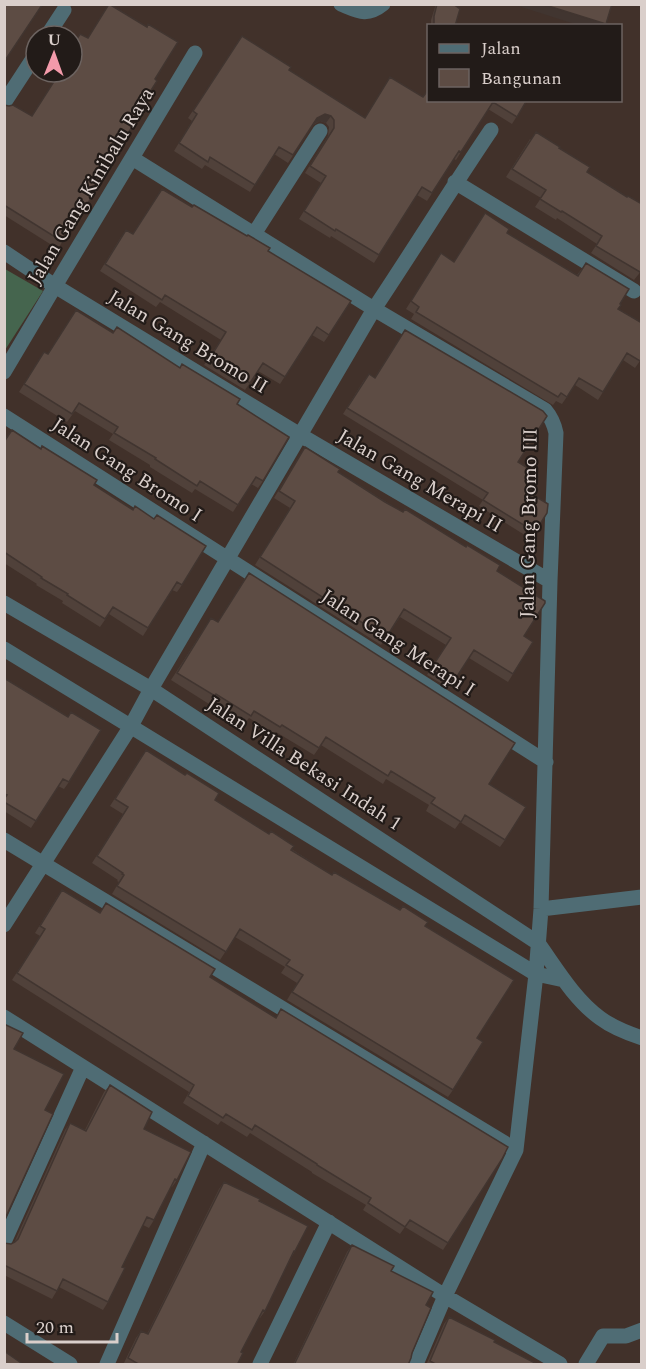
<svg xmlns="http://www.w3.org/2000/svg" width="646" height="1369" font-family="Spectral,serif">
<rect width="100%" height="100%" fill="#41312a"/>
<path fill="#45654e" d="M5,269L43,291L5,350Z"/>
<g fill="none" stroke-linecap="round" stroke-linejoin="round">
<path stroke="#4f6c74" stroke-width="15" d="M341,4C358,11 367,17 383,4
M47,36L64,10
M4,103L36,54
M132,158L374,309L545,410C551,417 554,423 556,433L550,581L541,909L536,974L516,1150L445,1296L416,1364
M455,182L634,291
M254,234L320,131
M4,252L55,286L300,435L550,581
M4,372L55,286L195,53
M4,416L546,762
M4,603L151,689L538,943C556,968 574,999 600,1018C612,1027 627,1033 642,1038
M4,649L536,974L564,980
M4,840L516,1150
M541,909L642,897
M4,925L131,726L151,689L374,309C414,249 451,189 491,130
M4,1017L445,1296L560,1364
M4,1242L83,1067
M4,1323L70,1364
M107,1364L204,1143
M260,1364L329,1222
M586,1364L603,1336H626L642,1330"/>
</g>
<path fill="#50413a" d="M436,4H453L455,26H431V20Z
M242,36L289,70L364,117L423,97L527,100L512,124L488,109L461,152L456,160L454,159L427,201L417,195L374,263L331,236L330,238L299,219L321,183L305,173L328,136L329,127L326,123L320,121L313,125L288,163L274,154L250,192L205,165L202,169L174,151L192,121L188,118Z
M155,79L113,157L58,249L4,215V105L31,116Z
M530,139L559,148L587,172L642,270L634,280L591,253L597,244L557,218L556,220L535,207L541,198L506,177Z
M192,207L268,251L329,335L324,342L312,335L280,384L258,371L245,390L204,365L221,340L160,302L156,307L100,271L121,237L132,234Z
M485,213L507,233L577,275L586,263L620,304L618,309L642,358L635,368L623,360L598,400L575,385L562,404L556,401L553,405L411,319L414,314L406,309L441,253L454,262Z
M405,330L518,462L528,492L547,513L531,539L479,506L483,500L343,414L364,380L375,377Z
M113,333L237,404L263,481L258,488L251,484L233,512L195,489L192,493L150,467V465L109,440L113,434L75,411L67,422L19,392L44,352L48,354Z
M12,430L94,485L182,585L177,592L172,590L143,636L109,614L100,627L62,603L63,601L36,585L37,584L4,563V441Z
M305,447L338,472L497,571L524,636L513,674L508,682L469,658L449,688L427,675L446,645L400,617L381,645L255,565L290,508L274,498Z
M211,618L489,784L505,840L500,847L460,822L455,829L426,811L429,805L386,779L383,784L321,745L314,755L276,732L275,734L249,718L245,723L211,702L209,704L171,680Z
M4,678L69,782L64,789L58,786L31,828L4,811Z
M141,757L215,800L332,875L425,926L477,1038L453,1090L448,1097L287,1000L297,983L281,973L285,967L235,937L220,960L112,894L119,882L117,881L118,880L92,863L123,814L110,806Z
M57,897L99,913L210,977L502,1159L443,1250L405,1227L400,1234L363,1210L366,1205L312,1173V1172L250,1133L247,1137L221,1121L218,1125L183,1103L189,1092L12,980L40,936L35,933Z
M110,1085L144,1129L177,1180L172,1187H171L154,1220L149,1228L143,1225L122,1267L108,1302L103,1310L59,1287L52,1299L4,1275V1243L11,1244L14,1243L65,1130L70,1123L85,1130L104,1092Z
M224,1182L259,1201L295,1251L291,1258L265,1311L260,1318L259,1317L241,1352L237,1365H123L136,1338L141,1331L147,1334L219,1189Z
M352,1245L391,1271L426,1305L408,1365H293L347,1252Z
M449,1317L494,1342L539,1365H426L444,1324Z"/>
<path fill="#413530" d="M512,4H542L606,24L605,26H581Z
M325,114L331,116L326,123L320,121L312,125L317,118Z"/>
<path fill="#5d4c44" stroke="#413530" stroke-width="1.5" d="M4,4L42,5L4,62Z
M109,4L147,27L148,24L178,42L155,79L157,81L134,117L137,119L113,157L116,159L63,242L4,205V105L9,106L13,105L32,116L60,72H72V47L80,34L88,38Z
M437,4H453L460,9L455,26H434V16Z
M542,4H612L606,24Z
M242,36L291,67L289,70L365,118L390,77L423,97L429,89V100H527L517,117L493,102L461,152L459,151L432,193L422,187L379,255L336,229L335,231L304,211L326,176L310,166L334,128V120L331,116L325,114L317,118L293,155L279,147L255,185L210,157L208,162L179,143L197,114L193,111Z
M536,132L560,147L559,148L590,167L587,172L627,197L628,196L642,204V270L640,272L596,246L602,236L562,211L561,212L540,199L546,190L512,169Z
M162,189L192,207L194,205L247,236L248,235L270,248L268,251L351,301L329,335L317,327L285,377L263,363L250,383L210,358L226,332L165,295L162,300L105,264L126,230L133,234Z
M485,213L509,229L507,233L578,276L586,263L629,289L620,304L621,305L618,309L642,323V358L640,361L627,353L603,392L579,378L567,397L561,393L558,397L416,312L419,307L411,301L441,253L454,262Z
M76,310L113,333L117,327L180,368L182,364L240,399L237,404L289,437L263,481L256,477L238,505L200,481L197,486L155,459L156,458L114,433L118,427L79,403L72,414L24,384L44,352L48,354Z
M405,330L543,411L547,416L518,462L539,475L528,492L548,504L547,513L535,532L483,500L488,493L347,408L369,374L375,378Z
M12,430L41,449L42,446L97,480L94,485L133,510L135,506L154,519L157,515L206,546L182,585L177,582L148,628L113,607L105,619L67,595L68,594L41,578L42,577L4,552V442Z
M305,447L340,469L338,472L385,502L403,512L405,509L466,547L467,545L500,565L497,571L545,601V603L524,636L533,642L513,674L474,650L454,681L432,667L451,638L404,609L386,638L260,557L295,501L279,491Z
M249,573L515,743L489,784L526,807L505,840L465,815L461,822L431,803L435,798L391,771L388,776L326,737L319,748L282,725L280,727L254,711L251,716L216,694L215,696L177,673L211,618L218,622Z
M4,678L68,717L71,712L101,730L69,782L63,779L36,821L4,802V799L7,795L4,794Z
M146,750L185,775L187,773L219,793L215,800L269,834L271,831L294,846L291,850L332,875L334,872L400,910L403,906L428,922L425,926L514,980L477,1038L483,1042L453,1090L292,992L303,975L286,965L290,960L240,929L226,952L117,886L124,875L122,874L123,873L97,856L128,807L115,799Z
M62,890L100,913L106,903L215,969L210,977L276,1018L281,1009L508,1147L502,1159L448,1243L410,1220L405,1227L368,1203L371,1198L317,1165V1164L255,1125L252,1130L226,1114L223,1118L188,1096L194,1085L17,973L45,929L40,926Z
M4,1024L23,1033L14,1049L64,1074L45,1110L53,1114L4,1221Z
M110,1085L152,1112L144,1129L191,1152L177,1180L175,1179L154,1220L147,1217L122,1267L125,1268L108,1302L63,1279L57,1291L4,1265V1243L11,1244L15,1242L18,1239L70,1123L86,1131Z
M224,1182L260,1199L259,1201L308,1226L295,1251H294L265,1311L263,1310L241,1352L243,1353L237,1365H140L128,1358L141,1331L148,1334Z
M352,1245L394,1266L391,1271L433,1292L426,1305L431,1308L412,1353L411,1358L408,1365H294Z
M449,1317L495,1340L494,1342L539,1365H437L430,1361Z
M4,1351L24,1365H4Z"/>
<g text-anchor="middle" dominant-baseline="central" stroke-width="4.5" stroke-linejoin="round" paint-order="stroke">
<g font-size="20" fill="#dacfcb" stroke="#221b18">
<text transform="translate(91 186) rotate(-59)">Jalan Gang Kinibalu Raya</text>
<text transform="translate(188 342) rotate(31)">Jalan Gang Bromo II</text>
<text transform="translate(127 470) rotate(33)">Jalan Gang Bromo I</text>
<text transform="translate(420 481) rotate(30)">Jalan Gang Merapi II</text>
<text transform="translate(529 523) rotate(-89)">Jalan Gang Bromo III</text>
<text transform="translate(398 643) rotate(33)">Jalan Gang Merapi I</text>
<text transform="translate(304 764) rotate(33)">Jalan Villa Bekasi Indah 1</text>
</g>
</g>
<rect width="646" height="1369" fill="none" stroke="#dacfcb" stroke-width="12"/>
<rect x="427" y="24" width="195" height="78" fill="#221b18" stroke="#6c6360" stroke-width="1.5"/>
<rect x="439" y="44" width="30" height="9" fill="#4f6c74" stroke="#6c6360" stroke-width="1.5"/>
<text x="481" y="54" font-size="18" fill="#dacfcb">Jalan</text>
<rect x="439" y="69" width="30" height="18" fill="#5d4c44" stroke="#6c6360" stroke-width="1.5"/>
<text x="481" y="84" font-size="18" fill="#dacfcb">Bangunan</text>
<g transform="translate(54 54) rotate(1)"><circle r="28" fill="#221b18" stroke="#6c6360" stroke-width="1.5"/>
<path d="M0-4.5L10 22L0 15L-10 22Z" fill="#f39aaa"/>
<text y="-9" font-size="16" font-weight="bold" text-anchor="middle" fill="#dacfcb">U</text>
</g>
<path d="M27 1333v9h90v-9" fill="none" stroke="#dacfcb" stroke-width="3"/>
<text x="36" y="1333" font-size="18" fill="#dacfcb" stroke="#221b18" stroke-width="4.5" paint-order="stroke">20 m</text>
</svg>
